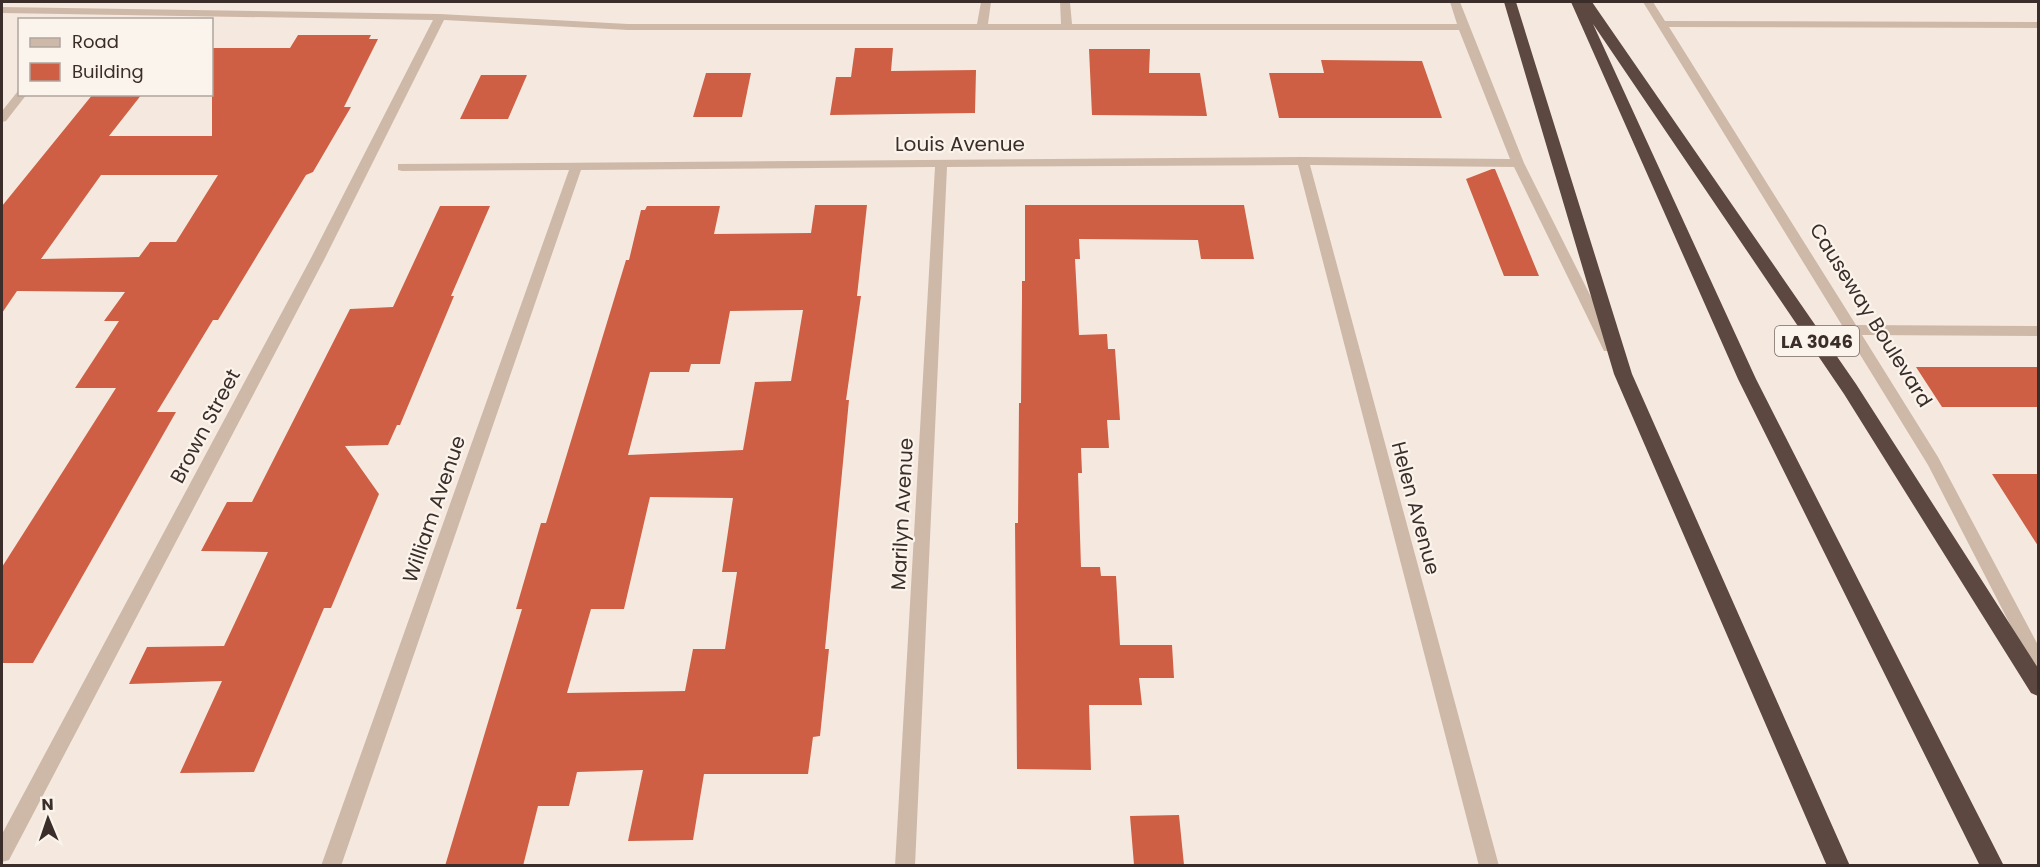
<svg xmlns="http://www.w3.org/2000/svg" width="2040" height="867" font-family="Poppins,sans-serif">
<rect width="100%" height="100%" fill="#f5e9df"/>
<path fill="#ce5f44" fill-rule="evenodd" d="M298,35H371L369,39H378L344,107H351L313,172L306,175L218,320H213L157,412H176L33,663H2V567L116,388H75L119,321H104L125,292L17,291L2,313V206L93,94H142L109,136H212V48H290ZM101,175H218L176,242H150L139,257L41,259Z
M855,48H893L891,71L976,70L975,113L830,115L836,77H851Z
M1089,49H1150L1149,73H1200L1207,116L1092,115Z
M1321,60L1422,61L1442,118H1279L1269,73H1324Z
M706,73H751L742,117H693Z
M481,75H527L508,119H460Z
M1492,169H1495L1539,276H1504L1466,179Z
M815,205H867L857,296H861L846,400H849L825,649H829L820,736L813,737L808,774H704L693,840L628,841L643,770L577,772L569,806H538L523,866H445L522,609H516L541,523H546L626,260H629L641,210H645L647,206H720L714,234L811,233ZM803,310L791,381L755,382L743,450L628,455L650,372H689L691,364H720L730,311ZM650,497L733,498L722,572H737L725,649H693L685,691L567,693L591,609H624Z
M1025,205H1244L1254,259H1201L1198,240L1079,239L1080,259H1075L1079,335L1107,334L1108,349H1115L1120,420H1107L1109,448H1081L1082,473H1078L1081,567H1100L1101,576H1116L1120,645H1172L1174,678H1139L1142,705H1089L1091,770L1017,769L1015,523H1018L1019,403H1021L1022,296V281H1025Z
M440,206H490L451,296H454L400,425H397L388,445L345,446L379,494L331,608H324L254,772L180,773L222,681L129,684L147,647L224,646L268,552L201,551L227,502H252L350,309L393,307Z
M1916,367H2038V407H1942Z
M1992,474H2038V546Z
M1179,815L1184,865H1134L1130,816Z"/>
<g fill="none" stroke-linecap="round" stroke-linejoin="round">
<path fill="#ceb9a9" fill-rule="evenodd" d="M981,2H991L988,24H1061L1060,2H1070L1072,24H1457L1450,2H1460L1524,163L1616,347L1614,351H1604L1602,347L1514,167L1310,165L1499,866H1479L1298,165L947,167L915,866H895L935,167L581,170L341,866H321L569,170L402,171L398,170V164L1303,157L1510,159L1459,30H628L444,20L325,258L9,860L2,862V834L311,258L433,20L2,13V7L440,14L628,24H977Z
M1643,2H1653L1665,21L2038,22V28L1669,27L1856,325L2038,326V336L1862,335L1938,457L2038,645V669L2032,667L1928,465Z
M18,91L20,94H27L6,121L2,122V111Z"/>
<path fill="#5c4840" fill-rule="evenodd" d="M1504,2H1516L1632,374L1850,866H1827L1614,374Z
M1571,2H1592L1856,384L2038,668V696L2031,693L1844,394L1593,24L1756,379L2004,866H1980L1738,379Z"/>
</g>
<g text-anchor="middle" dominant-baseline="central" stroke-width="4.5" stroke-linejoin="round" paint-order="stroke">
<rect fill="#fbf4ec" stroke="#756964" stroke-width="1.5" x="1775" y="326" width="84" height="30" rx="4.5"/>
<g font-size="18" font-weight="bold" fill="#3b2e2a">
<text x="1817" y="341">LA 3046</text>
</g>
<g font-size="20" fill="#3b2e2a" stroke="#fbf4ec">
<text x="960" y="144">Louis Avenue</text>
<text transform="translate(1871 315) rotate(58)">Causeway Boulevard</text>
<text transform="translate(205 426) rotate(-62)">Brown Street</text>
<text transform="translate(1416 508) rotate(75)">Helen Avenue</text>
<text transform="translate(434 509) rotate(-71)">William Avenue</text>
<text transform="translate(902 514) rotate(-87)">Marilyn Avenue</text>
</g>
</g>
<rect width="2040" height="867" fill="none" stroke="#3b2e2a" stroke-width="6"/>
<rect x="18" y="18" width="195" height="78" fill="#fbf4ec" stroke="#aea59e" stroke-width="1.5"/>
<rect x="30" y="38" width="30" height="9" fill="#ceb9a9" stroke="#aea59e" stroke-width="1.5"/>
<text x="72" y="48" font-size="18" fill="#3b2e2a">Road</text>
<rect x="30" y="63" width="30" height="18" fill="#ce5f44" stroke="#aea59e" stroke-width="1.5"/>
<text x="72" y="78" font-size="18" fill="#3b2e2a">Building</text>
<g transform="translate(48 819) rotate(358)" stroke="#fbf4ec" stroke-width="4.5" paint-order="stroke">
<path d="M0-4.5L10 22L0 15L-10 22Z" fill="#3b2e2a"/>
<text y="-9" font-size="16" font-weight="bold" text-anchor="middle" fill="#3b2e2a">N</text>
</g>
</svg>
